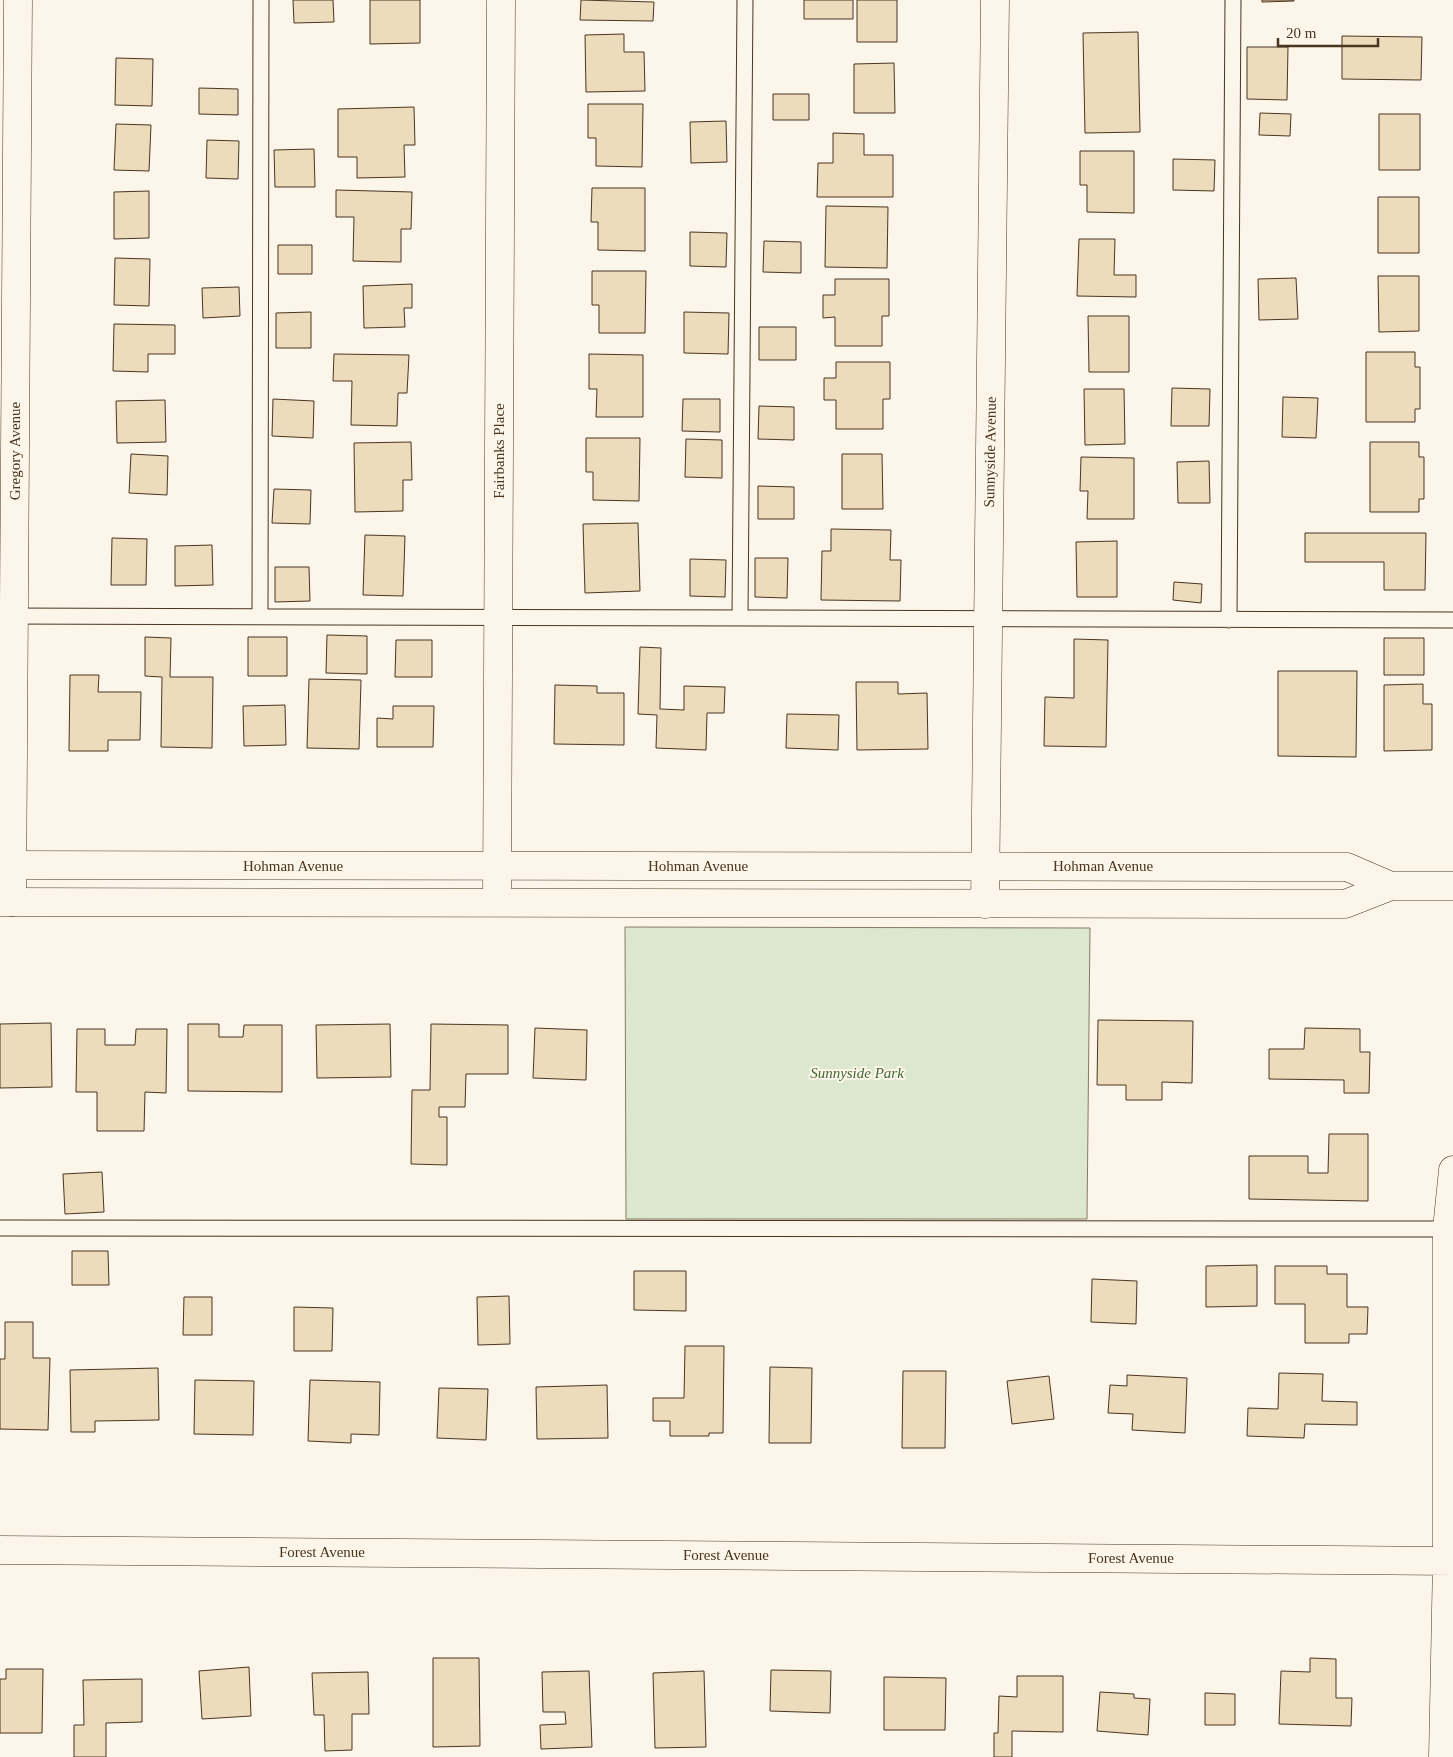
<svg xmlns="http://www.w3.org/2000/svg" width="1453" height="1757" font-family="Georgia,serif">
<rect width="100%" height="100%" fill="#fbf6e9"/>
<path fill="#dce7d0" stroke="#887966" d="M625,927L1090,928L1087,1219H626Z"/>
<path fill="#ecdcbc" stroke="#4a3520" d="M293,0H333L334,22L294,23Z
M370,0H420V43L370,44Z
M581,0L654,2L653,21L580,20Z
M804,0H853V19H804Z
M857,0H897V42H857Z
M1262,0H1294V1L1262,2Z
M1138,32L1140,132L1085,133L1083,33Z
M624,34V52H644L645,91L586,92L585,35Z
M1342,36L1422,37L1421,80L1342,79Z
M1247,47H1288L1287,100L1247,99Z
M116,58L153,59L152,106L115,105Z
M894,63L895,113H854V64Z
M199,88L238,89V115L199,114Z
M773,94H809V120H773Z
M588,104H643L642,167L596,166V138H588Z
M414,107L415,145H404L405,177L357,178V157H338V109Z
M1260,113L1291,114L1290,136L1259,135Z
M1379,114H1420V170H1379Z
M726,121L727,162L691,163L690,122Z
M116,124L151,125L149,171L114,170Z
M833,133L864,134V155H893V197H817L818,163H833Z
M207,140L239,141L238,179L206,178Z
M314,149L315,187H275L274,150Z
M1080,151H1134V213L1087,212V185H1080Z
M1173,159L1215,160L1214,191L1173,190Z
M592,188H645V251L598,250V222H591Z
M336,190L412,192L411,229H401V262L353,261L354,217H336Z
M149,191V238L114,239V192Z
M1378,197H1419V253H1378Z
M826,206L888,207L887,268L825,267Z
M690,232L727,233L726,267L690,266Z
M1079,239H1115L1114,275H1136V297L1077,296Z
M764,241L801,242V273L763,272Z
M278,245H312V274H278Z
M115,258L150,259L149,306L114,305Z
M592,271H646L645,333H599V305H592Z
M1378,276H1419V331L1379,332Z
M1296,278L1298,319L1259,320L1258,279Z
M835,279H889V316H882V346H835V317L823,318V295H835Z
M412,284V308H404L405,327L364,328L363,286Z
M239,287L240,316L203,318L202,288Z
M311,312V348H276V313Z
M684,312L729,313L728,354L684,353Z
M1088,316H1129V372H1089Z
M114,324L175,325V354H148V372L113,371Z
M759,327H796V360H759Z
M1366,352H1415V367H1420V409H1415V422H1366Z
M334,354L409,355L407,393H398L397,426L351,425L352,381H333Z
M589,354L643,355V417H596L597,389H589Z
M836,362H890V399H883V429H836V400H824V378H836Z
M1172,388L1210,389L1209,426H1171Z
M1084,389H1124L1125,444L1085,445Z
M1283,397L1318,398L1316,438L1282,437Z
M273,399L314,401L313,438L272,436Z
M683,399H720V432L682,431Z
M165,400L166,442L117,443L116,401Z
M759,406L794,407V440L758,439Z
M586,438H640L639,501L593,500V472H586Z
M686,439L722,440V478L685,477Z
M411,442L412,480H403V511L355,512L354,443Z
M1370,442H1419V457H1424V499H1419V512H1370Z
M131,454L168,456L167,495L129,493Z
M842,454H882L883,509H842Z
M1081,457L1134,458V519H1087L1088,491H1080Z
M1209,461L1210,503H1178L1177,462Z
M758,486L794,487V519H758Z
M274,489L311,490L310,524L272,523Z
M638,523L640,591L585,593L583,524Z
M831,529L891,530L890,560H901L900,601L821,600L822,551H831Z
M1305,533H1426L1425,590H1384V562H1305Z
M365,535L405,536L403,596L363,595Z
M112,538L147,539L146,585H111Z
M1117,541V597H1077L1076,542Z
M212,545L213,585L175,586V546Z
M755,558H788L787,598L755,597Z
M690,559L726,560L725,597L690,596Z
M275,567H309L310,601L275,602Z
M1174,582L1202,584L1201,603L1173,600Z
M327,635L367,636V674L326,673Z
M145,637L171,638L170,677H213L212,748L161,747L162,677L145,676Z
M248,637H287V676H248Z
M1384,638H1424V675H1384Z
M1074,639L1108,640L1106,747L1044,746L1045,697L1074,698Z
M396,640H432V677H395Z
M640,647L661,648L660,709L684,710V686L725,687L724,713H707L706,750L656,748L657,715L638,714Z
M1278,671H1357L1356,757L1278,756Z
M70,675H99L98,692H141L140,740H108V751H69Z
M309,679L361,680L359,749L307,748Z
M856,682H898V694L927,693L928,749L857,750Z
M1423,684V704H1432V750L1384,751V685Z
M555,685L597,686V693H624V745L554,744Z
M285,705L286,745L244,746L243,706Z
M393,706H434L433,747H377V718L393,719Z
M787,714L839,715L838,750L786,748Z
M1098,1020L1193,1021L1192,1083L1162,1082V1100H1126V1085H1097Z
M51,1023L52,1087L0,1088V1024Z
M188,1024H219V1037H243L244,1025H282V1092L188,1091Z
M390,1024L391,1077L317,1078L316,1025Z
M431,1024L508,1025V1074H466L465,1107H439V1117H447V1165L411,1164L412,1090H430Z
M535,1028L587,1030L586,1080L533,1078Z
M1305,1028L1360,1029V1052H1370L1369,1093H1344V1080L1269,1079V1049H1304Z
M77,1029H105V1045H135L136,1029H167L166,1093L145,1092L144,1131H97V1092H76Z
M1329,1134H1368V1201L1249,1199V1156H1308V1173H1328Z
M102,1172L104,1212L65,1214L63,1174Z
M72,1251H108L109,1285H72Z
M1257,1265V1306L1206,1307V1266Z
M1275,1266H1327V1274H1347V1307H1368L1367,1334H1349V1343H1305V1304H1275Z
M634,1271H686V1311L634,1310Z
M1092,1279L1137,1281L1136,1324L1091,1322Z
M509,1296L510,1344L478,1345L477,1297Z
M184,1297H212V1335H183Z
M294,1307L333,1308L332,1351H294Z
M5,1322H33V1358H50L48,1430L0,1429V1359H5Z
M685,1346H724L723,1433H709V1436H670V1421H653V1398H684Z
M770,1367L812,1368L811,1443H769Z
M158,1368L159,1420L95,1421V1432H71L70,1370Z
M903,1371H946L945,1448H902Z
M1279,1373L1323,1374L1322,1401L1357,1402V1425L1305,1424L1304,1438L1247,1436L1248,1408L1278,1409Z
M1127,1375L1187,1378L1185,1433L1132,1430L1133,1414L1108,1413L1110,1385L1127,1386Z
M1049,1376L1054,1419L1012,1424L1007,1381Z
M195,1380L254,1381L253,1435L194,1434Z
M310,1380L380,1382L379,1435L351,1434V1443L308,1441Z
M607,1385L608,1438L537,1439L536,1387Z
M439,1388L488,1389L486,1440L437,1438Z
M433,1658H479L480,1746L433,1747Z
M1310,1658L1336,1659V1698H1352L1351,1726L1279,1724L1281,1671L1310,1672Z
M249,1667L251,1716L202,1719L199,1671Z
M6,1669H43L42,1733H0V1679H6Z
M771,1670L831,1671L830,1713L770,1711Z
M589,1671L592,1747L541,1749L540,1725L566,1724L565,1712H543L542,1672Z
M704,1671L706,1747L655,1748L653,1673Z
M368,1672L369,1714H352V1750L325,1751L324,1715H314L312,1673Z
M1017,1676H1063V1732L1012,1731V1757H994V1733H998L999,1696L1017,1697Z
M884,1677L946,1678L945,1730H884Z
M142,1679V1722L106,1723V1757H74V1725H84L83,1680Z
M1100,1692L1134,1694V1698L1150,1699L1148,1735L1097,1731Z
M1205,1693L1235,1694V1725H1205Z"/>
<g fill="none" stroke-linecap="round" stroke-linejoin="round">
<g stroke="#4a3520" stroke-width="17">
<path id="lane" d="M0,616L1453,620
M260,616L261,0
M740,617L745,0
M1229,620L1233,0
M0,1228L1447,1229"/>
</g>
<g stroke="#4a3520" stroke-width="29">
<path id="street" d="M12,902L18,0
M497,902L501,0
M985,904L995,0
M0,1550L1453,1561
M1443,1757L1447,1561V1229L1453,1170"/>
</g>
<g stroke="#4a3520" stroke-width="29">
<path id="secondary" d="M0,865L1347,867L1391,886
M0,902L1345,904L1391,886H1453"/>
</g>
<use href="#lane" stroke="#fbf6e9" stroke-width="15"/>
<use href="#street" stroke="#fbf6e9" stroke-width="28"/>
<use href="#secondary" stroke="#fbf6e9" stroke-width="28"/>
</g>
<g text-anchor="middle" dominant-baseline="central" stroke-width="4" stroke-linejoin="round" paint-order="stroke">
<g font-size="15" fill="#4a3520" stroke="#fbf6e9">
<text transform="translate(15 451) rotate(-90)">Gregory Avenue</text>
<text transform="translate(499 451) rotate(-90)">Fairbanks Place</text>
<text transform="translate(990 452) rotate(-89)">Sunnyside Avenue</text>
<text x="293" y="866">Hohman Avenue</text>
<text x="698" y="866">Hohman Avenue</text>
<text x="1103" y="866">Hohman Avenue</text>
<text x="322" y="1552">Forest Avenue</text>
<text x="726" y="1555">Forest Avenue</text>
<text x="1131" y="1558">Forest Avenue</text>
</g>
<g font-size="15" font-style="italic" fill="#436837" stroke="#fbf6e9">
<text x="857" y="1073">Sunnyside Park</text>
</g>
</g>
<path d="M1278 38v8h100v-8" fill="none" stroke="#4a3520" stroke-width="2.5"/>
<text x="1286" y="38" font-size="15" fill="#4a3520" stroke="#fbf6e9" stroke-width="4" paint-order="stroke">20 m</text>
</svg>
